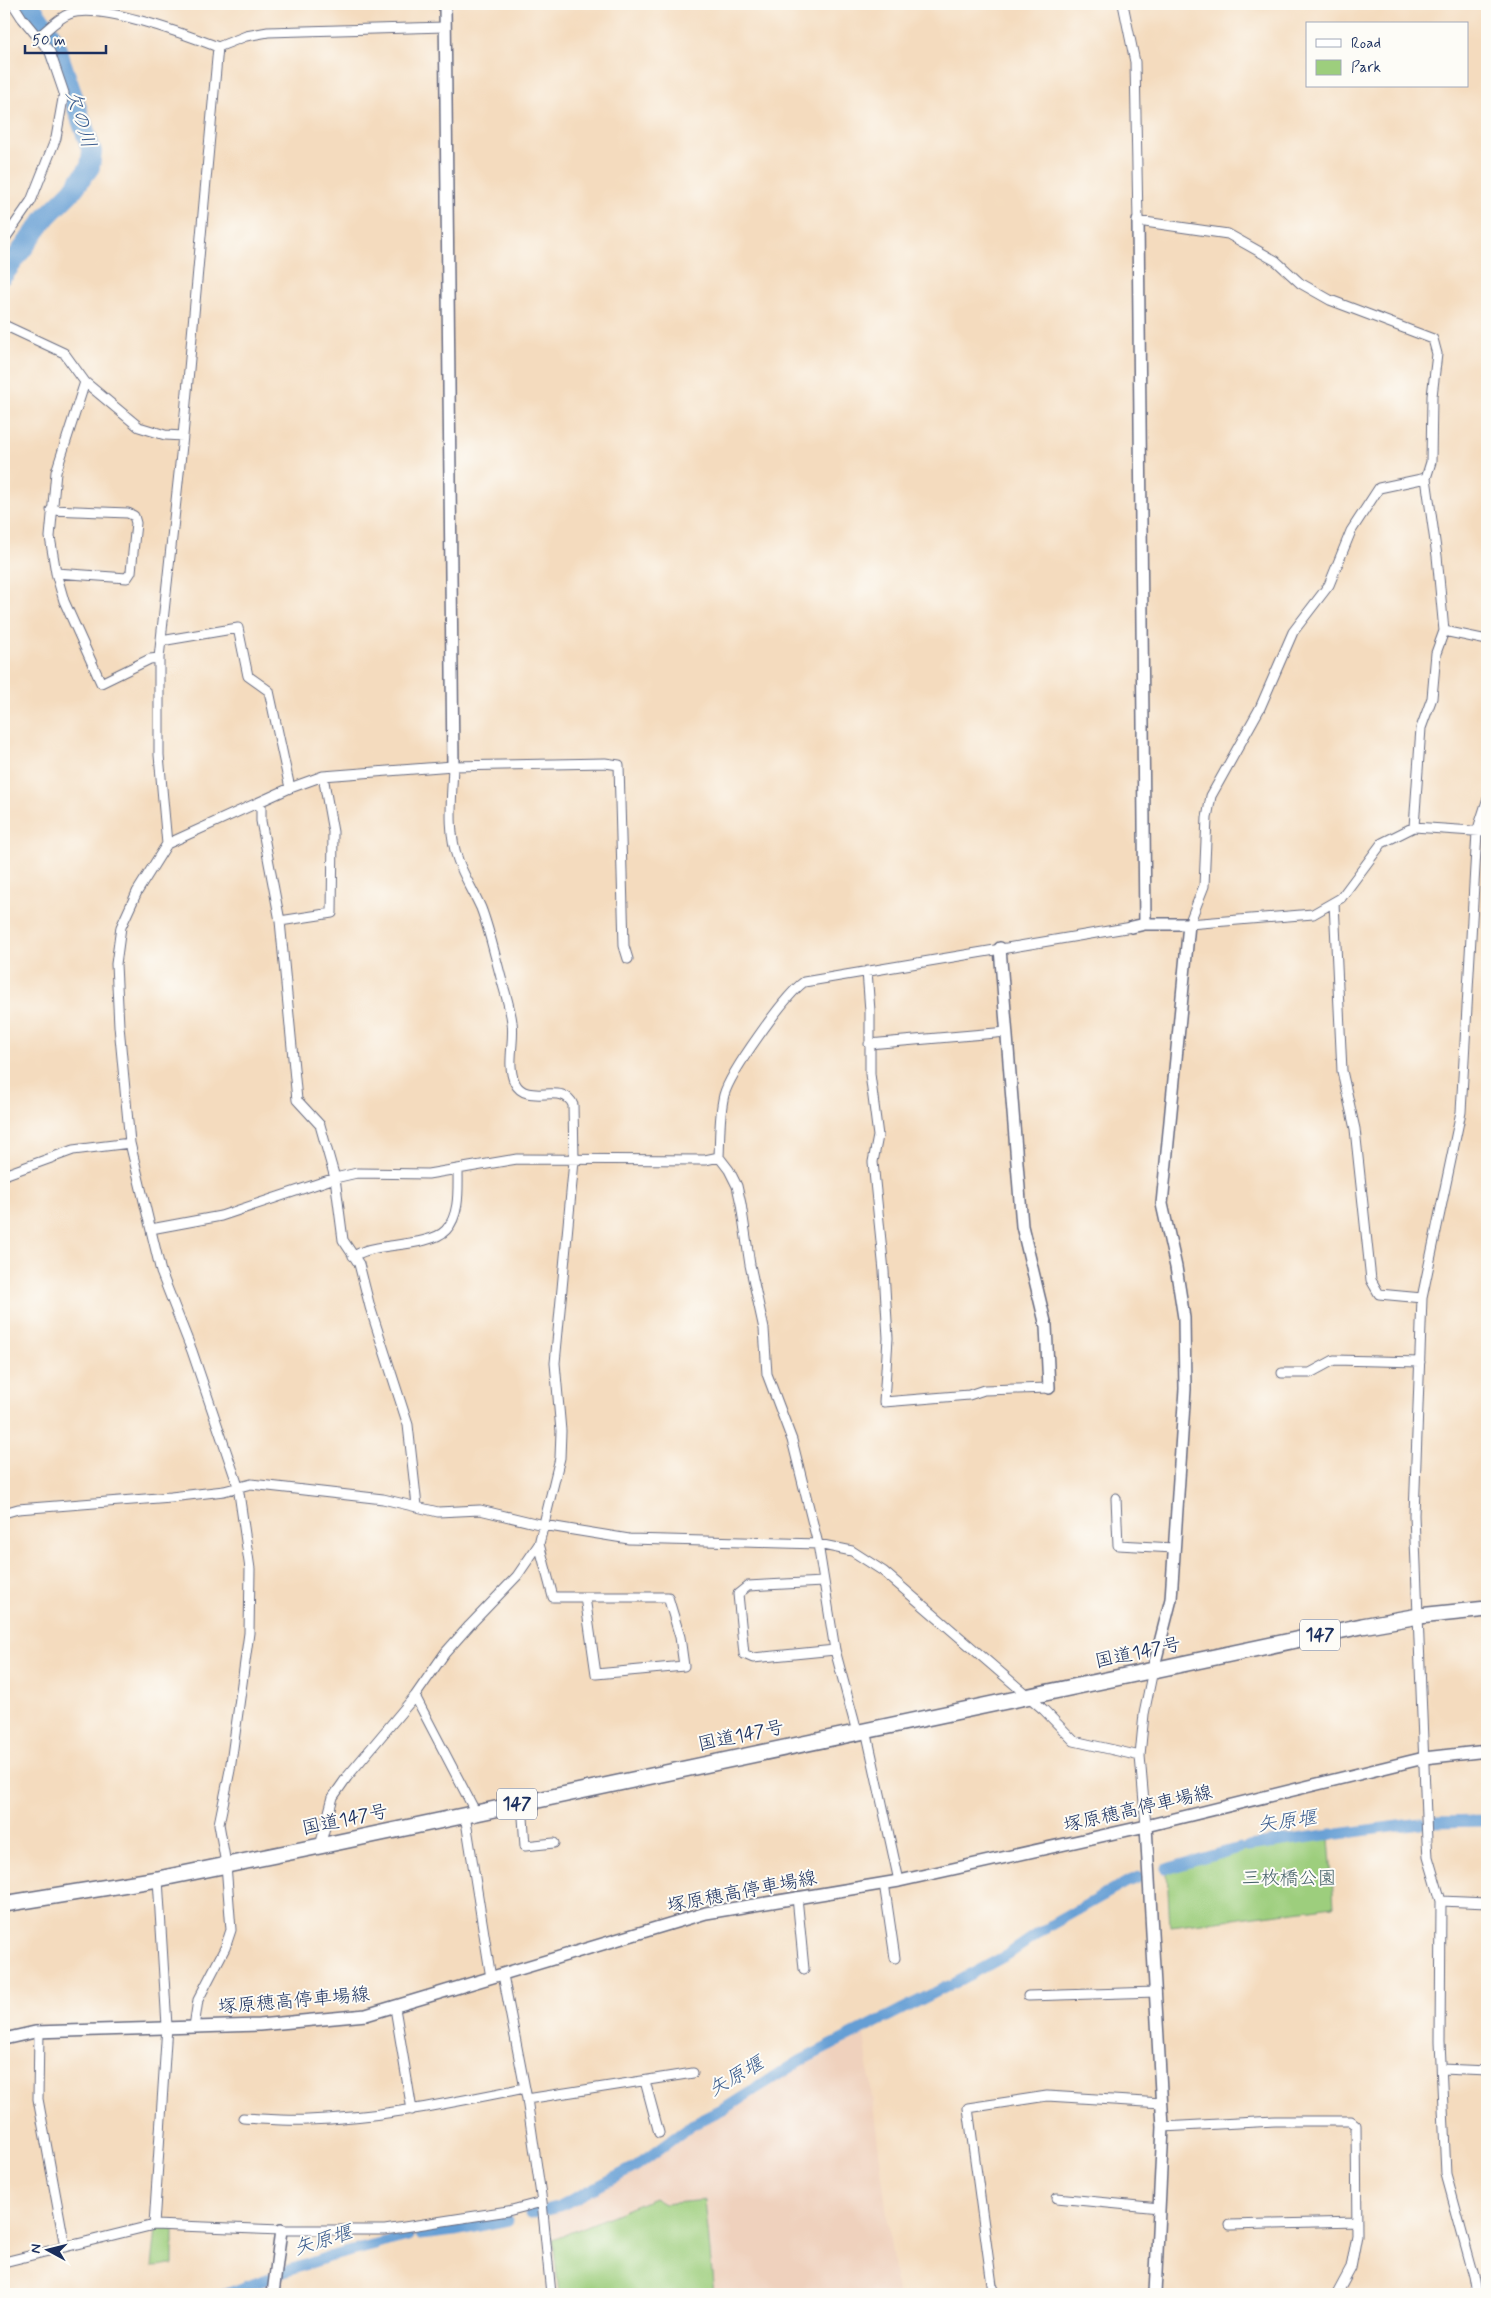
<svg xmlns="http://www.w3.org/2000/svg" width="1491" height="2298" font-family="Mynerve,'Klee One',sans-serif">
<rect width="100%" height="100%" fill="#fdfcf7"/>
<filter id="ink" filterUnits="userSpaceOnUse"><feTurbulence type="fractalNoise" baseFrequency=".02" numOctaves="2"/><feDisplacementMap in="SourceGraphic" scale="10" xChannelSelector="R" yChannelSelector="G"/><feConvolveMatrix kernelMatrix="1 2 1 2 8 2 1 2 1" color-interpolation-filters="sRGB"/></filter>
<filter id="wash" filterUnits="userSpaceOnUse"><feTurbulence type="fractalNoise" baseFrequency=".0096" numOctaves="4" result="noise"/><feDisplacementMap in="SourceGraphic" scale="20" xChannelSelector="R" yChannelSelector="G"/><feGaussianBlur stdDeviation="1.12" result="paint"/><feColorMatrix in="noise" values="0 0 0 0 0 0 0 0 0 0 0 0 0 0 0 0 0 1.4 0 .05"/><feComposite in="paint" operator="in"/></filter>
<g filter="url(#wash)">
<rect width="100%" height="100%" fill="#f4dbbe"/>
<path fill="#efd1bd" d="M864,2033L897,2294H559L550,2213L564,2208L643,2165L695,2128L734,2107L801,2064Z"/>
<path fill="#9dce7d" stroke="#5c7e6e" d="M1329,1838L1334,1906L1170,1927L1167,1872L1233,1852Z
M654,2198L664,2204L705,2200L714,2294H559L553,2240Z
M156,2229H173V2265L152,2266Z"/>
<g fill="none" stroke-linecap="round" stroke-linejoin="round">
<path stroke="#659ed4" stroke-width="3" d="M1486,825L1487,820"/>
<path stroke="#659ed4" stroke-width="11" d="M1432,1822L1487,1821
M1338,1834L1421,1823
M1248,1846L1332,1834
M1166,1869L1239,1848
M1051,1925L1127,1882L1140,1877
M955,1983L1007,1955L1045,1929
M548,2209L560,2206L635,2167L693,2124L727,2107L800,2061L948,1986
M530,2214L538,2212
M420,2235L455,2231L508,2220
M381,2243L408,2236
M281,2273L328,2257L376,2245
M226,2294L270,2278"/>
<path stroke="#659ed4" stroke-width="20" d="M4,274L47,216L72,191L90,167L92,152L53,38L29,4"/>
</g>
</g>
<g filter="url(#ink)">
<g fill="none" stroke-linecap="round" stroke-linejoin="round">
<g stroke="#676b80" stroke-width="11">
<path id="street" d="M1123,4L1135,62L1138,221L1228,234L1276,261L1300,283L1330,300L1433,339L1437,354L1432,396L1431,462L1426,478L1437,556L1444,631L1436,653L1432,698L1421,728L1414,827
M38,37C47,30 58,18 69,14C100,2 187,35 218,47L246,36L268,32L445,27
M4,240L31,201L56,138L64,93L50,52L22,18L13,4
M4,325L64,353L85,382L139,427L165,435L183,436
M85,382L56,472L50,537L56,573L64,601L101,683L150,659L159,658
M1426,478L1379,488L1351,531L1329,585L1293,632L1260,708L1211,796L1207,818L1204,886L1189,924L1313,914L1341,898L1382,843L1414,827L1487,832
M51,510L128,513L134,516L136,523L131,572L127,578L56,573
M1444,631L1487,640
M161,641L238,628L248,676L269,691L290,788
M261,802V821L280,921L297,1100L320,1125L335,1178L343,1240L359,1264L370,1307L408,1425L417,1506
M167,844L159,755V658L183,436L218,47
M1334,903L1342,1071L1355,1129L1371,1280L1379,1294L1422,1298
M280,921L332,913L333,832L323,776
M867,971L870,1011V1074L878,1136L873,1162L884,1271L888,1338L884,1402L969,1395L984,1390L1049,1388
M869,1044L1007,1032
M4,1175L73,1150L130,1143
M151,1229L221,1216L335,1178L357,1173L428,1174L517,1159L705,1160L719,1157
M353,1256C358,1254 363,1251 368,1250C387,1244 432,1245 446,1230C460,1215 458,1189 458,1171
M1282,1373H1310L1334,1360L1420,1362
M1116,1498L1118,1545L1174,1548
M4,1513L18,1509L171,1497L224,1491L251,1484L383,1499L438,1512L480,1510L543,1525L629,1539L818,1544L852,1551L883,1571L1044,1710L1074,1741L1140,1756
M539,1544L553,1597H668L680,1637L684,1666L596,1674L585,1597
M823,1582L748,1586L738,1594L744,1654L753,1658L835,1650
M415,1696L476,1813
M866,1730L899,1881
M857,1732L835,1650L818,1544L792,1440L767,1374L764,1329L750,1265L741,1204L737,1186L729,1170L719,1157C720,1137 719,1115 724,1095C730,1073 785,995 804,982L1132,927
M1486,1752L1487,1764
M522,1803L525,1846L554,1843
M465,1815L491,1978
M1146,1826L1140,1756L1144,1714L1153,1670
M320,1846L333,1797L347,1777L415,1696L445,1653L469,1626L517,1576L539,1544L560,1458L561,1431L555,1363L574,1161L573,1105C564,1081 527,1107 515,1083C506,1065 515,1041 512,1022C510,1006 504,990 500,974C494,952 489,929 481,908C474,892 464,877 458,860C447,830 452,797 453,766
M884,1883L895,1958
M797,1897L804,1969
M1441,1901L1487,1903
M503,1975L527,2099L542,2202L551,2294
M1028,1996L1156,1992
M395,2008L412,2110
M194,2027L198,2000L225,1948L231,1930L226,1864L219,1824L230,1770L249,1633L250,1569L238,1486L192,1351L161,1272L130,1143L119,1026L116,964L121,927L137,892L167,844L290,788L323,776L453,766L605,763L619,765L624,946L628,959
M39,2032L38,2099L65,2247
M1442,2069L1487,2071
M645,2081L659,2133
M527,2099L693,2073
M243,2118C265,2119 287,2121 308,2120C381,2118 454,2102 525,2088
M1163,2127L1275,2121H1351L1356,2125L1357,2235L1351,2268L1337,2294
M1057,2198L1159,2208
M154,2225L167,2026L158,1879
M1230,2225L1357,2222
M4,2262L154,2225L281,2230H385L508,2211L542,2202
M996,2294L992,2285L968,2108L1047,2096L1162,2103
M1477,2294L1474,2276L1446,2174L1440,2041L1441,1901L1428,1857L1427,1841L1414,1515L1422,1298L1461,1112L1477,832L1487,801"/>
</g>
<g stroke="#676b80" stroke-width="14">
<path id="secondary" d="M445,4L453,766
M1138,221L1145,924
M1132,927L1145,924H1189L1162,1204L1176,1267L1184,1318L1185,1389L1171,1599L1153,1670
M1000,948L1022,1226L1046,1326L1049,1388
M1146,1826L1163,2127L1155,2294
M4,2039L35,2032L259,2025L366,2015L706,1913L899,1881L1146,1826L1424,1758L1487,1751
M273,2294L281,2230"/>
</g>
<g stroke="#676b80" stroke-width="18">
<path id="highway" d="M4,1904L158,1879L320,1846L1362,1626L1419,1616L1487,1609"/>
</g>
<use href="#street" stroke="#fff" stroke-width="9"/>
<use href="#secondary" stroke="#fff" stroke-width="11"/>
<use href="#highway" stroke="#fff" stroke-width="15"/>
</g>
</g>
<g text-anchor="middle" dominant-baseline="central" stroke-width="4" stroke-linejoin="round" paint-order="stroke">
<g fill="#fdfcf7" stroke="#5f6c8c" stroke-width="1">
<rect x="1300" y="1619.5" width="40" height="31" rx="4"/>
<rect x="497" y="1788.5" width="40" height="31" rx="4"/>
</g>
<g font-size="18" font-weight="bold" fill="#1b2f5e">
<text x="1320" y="1635">147</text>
<text x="517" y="1804">147</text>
</g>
<g font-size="19" fill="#1b2f5e" stroke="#fdfcf7">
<text transform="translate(1138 1653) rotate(-12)">国道147号</text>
<text transform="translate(741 1736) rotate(-12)">国道147号</text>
<text transform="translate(1138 1809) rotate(-13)">塚原穂高停車場線</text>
<text transform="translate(345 1820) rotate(-12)">国道147号</text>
<text transform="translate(742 1892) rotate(-11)">塚原穂高停車場線</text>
<text transform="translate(294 2001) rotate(-5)">塚原穂高停車場線</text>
</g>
<g font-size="19" fill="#425f67" stroke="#fdfcf7">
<text x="1289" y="1878">三枚橋公園</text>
</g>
<g font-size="20" font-style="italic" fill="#395b8d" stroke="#fdfcf7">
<text transform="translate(80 119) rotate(73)">欠の川</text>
<text transform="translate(1287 1822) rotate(-8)">矢原堰</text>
<text transform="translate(736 2077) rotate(-30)">矢原堰</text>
<text transform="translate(323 2241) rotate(-17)">矢原堰</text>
</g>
</g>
<rect width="1491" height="2298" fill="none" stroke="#fdfcf7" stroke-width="20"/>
<rect x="1306" y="22" width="162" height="65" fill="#fdfcf7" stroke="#a3aaba"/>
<rect x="1316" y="39" width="25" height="8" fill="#ffffff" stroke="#a3aaba"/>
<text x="1351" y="48" font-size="15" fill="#1b2f5e">Road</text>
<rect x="1316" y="60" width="25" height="15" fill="#9dce7d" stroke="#a3aaba"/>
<text x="1351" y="72" font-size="15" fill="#1b2f5e">Park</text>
<g transform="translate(48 2250) rotate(277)" stroke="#fdfcf7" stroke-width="4" paint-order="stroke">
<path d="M0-4L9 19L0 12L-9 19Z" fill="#1b2f5e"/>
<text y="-8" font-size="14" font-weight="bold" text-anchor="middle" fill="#1b2f5e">N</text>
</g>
<path d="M25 45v8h81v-8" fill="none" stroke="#1b2f5e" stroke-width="2.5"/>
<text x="32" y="45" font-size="15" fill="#1b2f5e" stroke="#fdfcf7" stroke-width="4" paint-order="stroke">50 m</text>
</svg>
